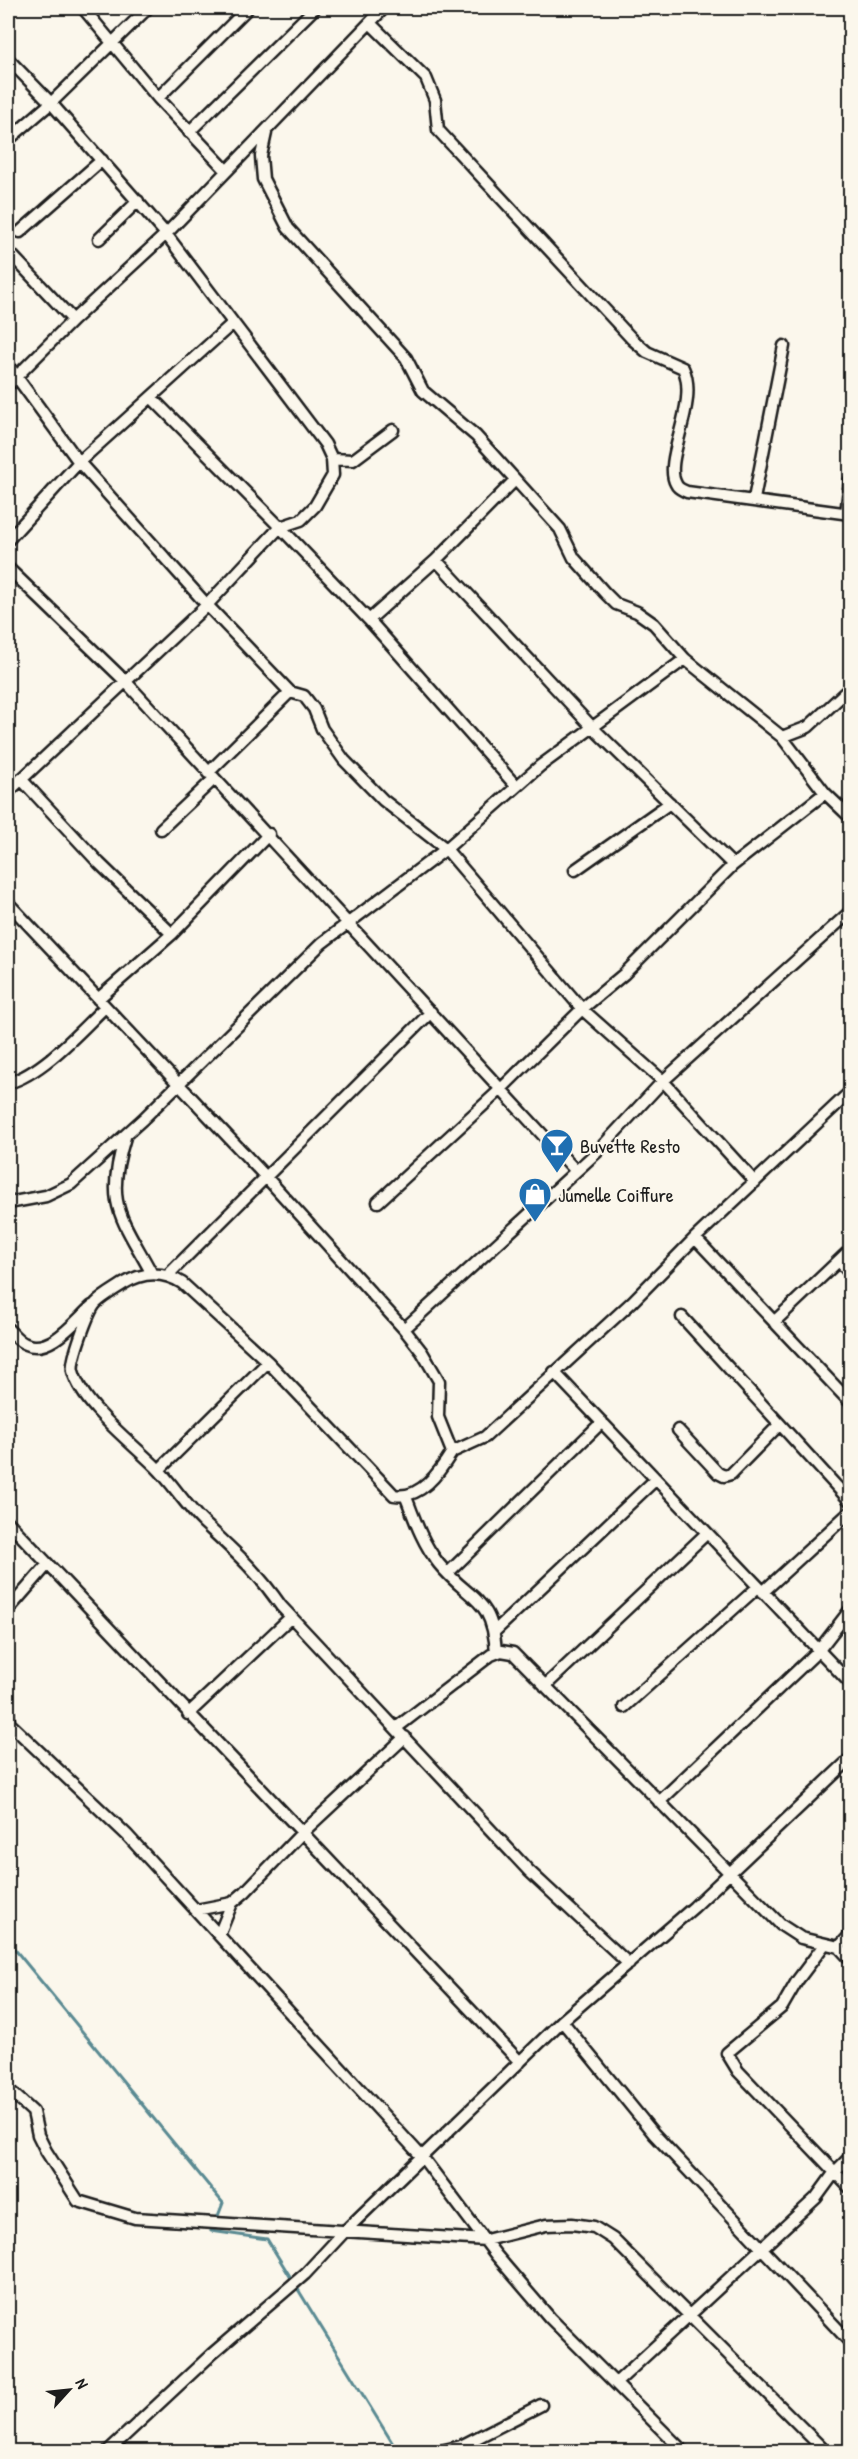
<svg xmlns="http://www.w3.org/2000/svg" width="858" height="2459" font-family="'Patrick Hand',sans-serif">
<rect width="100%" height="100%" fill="#fbf7ec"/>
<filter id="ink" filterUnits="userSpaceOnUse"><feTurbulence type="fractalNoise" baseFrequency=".0167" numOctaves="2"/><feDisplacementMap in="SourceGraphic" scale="12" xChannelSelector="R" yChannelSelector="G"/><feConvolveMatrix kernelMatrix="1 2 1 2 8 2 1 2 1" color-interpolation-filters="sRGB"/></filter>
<g filter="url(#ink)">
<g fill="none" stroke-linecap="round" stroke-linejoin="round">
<path stroke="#5a8a92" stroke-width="3" d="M8,1941L223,2203L216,2221
M213,2227L211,2231L267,2239L398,2452"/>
<g stroke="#1c1c1c" stroke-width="15">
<path id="street" d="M83,8L158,98L226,170
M370,23L426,78L435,100L438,130L632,339L647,352L683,368C700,403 662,460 676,484C678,489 683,490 687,492L850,514
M8,59L51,103L166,234L325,444L332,459L333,475L315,506L301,520L280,527L369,620L516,786
M158,98L248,8
M189,132L315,8
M266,133L261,156L263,179L288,228L406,358L423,391L476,436L560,529L574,558L605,593L616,604L637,612L654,624L685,659
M8,140L51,103L148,8
M20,232L102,160
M99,239L138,201
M8,251L73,320
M8,365L79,462L207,605L290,692L304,696L314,709L322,729L344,760L383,800L446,849L582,1009L663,1081L755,1182
M8,385L73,320L166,234L384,8
M332,459L353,460L393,430
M754,499L784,346
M846,514L850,480
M8,540L79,462L233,323
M436,560L593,728L733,865
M8,568L125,681L576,1171
M369,620L436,560L515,480
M782,737L808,727L850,688
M208,773L290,692
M21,779L99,863L172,934
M8,792L207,605L280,527L152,398
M161,829L214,779
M575,870L670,803
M8,903L266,1177L404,1329L422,1352L439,1381L438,1417L452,1452C439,1473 420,1500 394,1495L268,1362L182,1283C163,1271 142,1272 123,1284C114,1290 103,1296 96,1303C89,1310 70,1361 73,1371C82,1405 131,1442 156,1467C173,1484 186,1506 204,1523C234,1551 257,1571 281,1606L529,1871L629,1964
M98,999L172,934L269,834
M8,1083C43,1073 79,1032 105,1007
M125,1137C104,1205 121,1216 152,1274
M378,1202L500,1090L582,1009L624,974L733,865L825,793
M8,1203L46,1196L71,1184L143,1119L322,943L446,849L540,766L685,659L782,737L825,793L850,817
M695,1238L850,1402
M839,1261L850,1273
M169,1274L431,1012
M682,1317L850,1501
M774,1322L850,1250
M8,1329C13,1334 19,1342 26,1344C50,1355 76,1320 92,1306
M404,1329L597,1152L663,1081L850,912
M554,1372L850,1683
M678,1430L718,1473L724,1476L731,1474L779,1425
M452,1452L485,1437L632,1302L695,1238L850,1092
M159,1470L268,1362
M406,1497C415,1521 423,1544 439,1564C470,1602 493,1596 496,1653
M8,1522L520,2062
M448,1573L602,1422
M763,1592L850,1512
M8,1610L48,1564
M495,1631L656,1479
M545,1686L707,1533
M8,1706L9,1723
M624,1707L758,1587
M188,1714L291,1617
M8,1722L127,1835L423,2158L496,2255L550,2318L684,2452
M396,1728L491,1655L501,1651L513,1653L781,1925L801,1938L839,1947L850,1959
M659,1802L819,1650L850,1610
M196,1910L232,1903L245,1892L301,1834L405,1737
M219,1935L232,1903
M824,1945L797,1981L782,2007L727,2053L738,2071L850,2188
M839,1947L850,1935
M562,2021L654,2134L850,2342
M8,2089L33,2112L38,2135L46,2151L78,2201L135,2218L486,2240L546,2225L572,2224L594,2227L613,2239L826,2452
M616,2383L816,2198L835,2172L850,2157
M107,2452L212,2354L305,2274L346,2230L562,2021L694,1907L850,1759
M437,2452L461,2446L541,2405"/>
</g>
<use href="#street" stroke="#fbf7ec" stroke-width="10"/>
</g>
</g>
<defs>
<g id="bar-pin" transform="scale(1.725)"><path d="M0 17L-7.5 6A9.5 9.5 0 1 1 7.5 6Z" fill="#1f6fb2" stroke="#fbf7ec"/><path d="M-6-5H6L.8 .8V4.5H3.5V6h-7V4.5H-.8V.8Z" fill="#fff"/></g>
<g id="shop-pin" transform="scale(1.725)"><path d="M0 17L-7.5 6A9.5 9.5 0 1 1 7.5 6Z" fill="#1f6fb2" stroke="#fbf7ec"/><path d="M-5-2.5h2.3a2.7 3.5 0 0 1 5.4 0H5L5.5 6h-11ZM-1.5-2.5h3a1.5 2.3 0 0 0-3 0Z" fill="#fff"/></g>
</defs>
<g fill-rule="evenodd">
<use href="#bar-pin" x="557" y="1145"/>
<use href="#shop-pin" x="535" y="1194"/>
</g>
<g text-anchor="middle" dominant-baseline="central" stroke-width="4.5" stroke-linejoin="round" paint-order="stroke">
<g font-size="20" fill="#1c1c1c" stroke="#fbf7ec" text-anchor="start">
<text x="580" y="1145">Buvette Resto</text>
<text x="558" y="1194">Jumelle Coiffure</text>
</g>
</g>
<rect width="858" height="2459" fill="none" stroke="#fbf7ec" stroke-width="30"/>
<rect x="15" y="15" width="828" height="2429" fill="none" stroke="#1c1c1c" stroke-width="2" filter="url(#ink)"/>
<g transform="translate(69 2390) rotate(63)" stroke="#fbf7ec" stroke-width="4.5" paint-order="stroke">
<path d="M0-4.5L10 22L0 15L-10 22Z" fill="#1c1c1c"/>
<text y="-9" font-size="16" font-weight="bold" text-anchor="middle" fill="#1c1c1c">N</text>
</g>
</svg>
